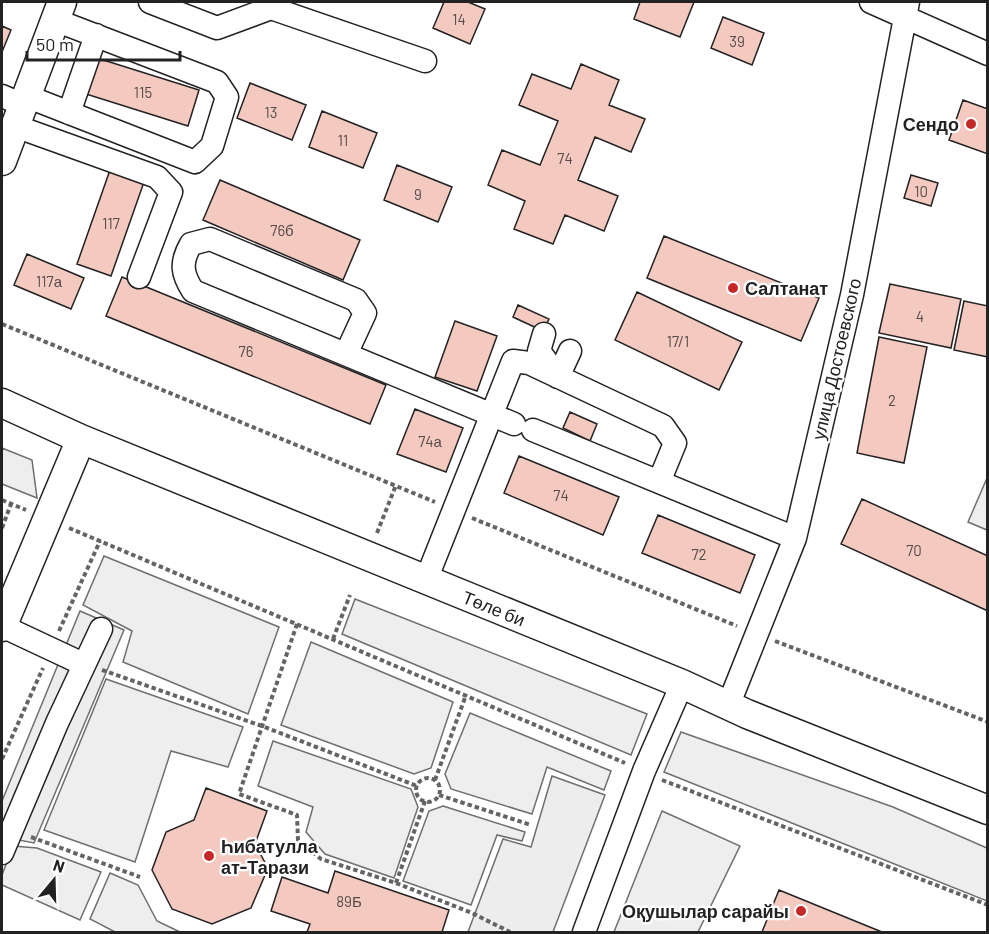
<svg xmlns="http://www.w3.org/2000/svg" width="989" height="934" font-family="Barlow,sans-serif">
<rect width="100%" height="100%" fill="#fff"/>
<path fill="#eee" stroke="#6f6f6f" stroke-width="1.5" d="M2,448L32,460L37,498L2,484Z
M987,478V530L968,522Z
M104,556L279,627L248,714L123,662L132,631L83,605Z
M355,599L647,714L631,755L342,634Z
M311,642L453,702L431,768L414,774L281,725Z
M106,679L243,727L228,767L171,751L135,862L44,830Z
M470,713L611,771L604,790L547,767L532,814L451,789L445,774Z
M681,732L893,807L987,848V901L664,772Z
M273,741L411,789L418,807L394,878L325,854L306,832L313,807L258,786Z
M443,806L525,832L522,841L497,835L471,905L403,881L429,811Z
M662,811L740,846L698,932H614Z
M13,846L37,848L101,872L80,920L2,885V875Z
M110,873L138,885L157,921L180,932H115L90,919Z"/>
<path fill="#ededed" stroke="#6f6f6f" stroke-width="1.5" d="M80,611L124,630L34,843L9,838L2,856V801Z
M552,776L605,795L553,932H468L503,839L531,847Z"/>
<path fill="#f3c9c0" stroke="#222" stroke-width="1.5" d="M444,2H468L485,9L470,44L433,28Z
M640,2H694L680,37L634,19Z
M723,17L764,33L752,65L711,48Z
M2,26L11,30L2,52Z
M97,58L199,90L188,126L86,94Z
M581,64L619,80L609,105L645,119L631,152L595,137L578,180L618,196L604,231L565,215L553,244L514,229L525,201L488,185L502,150L540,165L558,121L519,105L532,74L571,89Z
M250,83L306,105L292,140L237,118Z
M963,100L988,109V154L949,140Z
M322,111L377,133L363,168L309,147Z
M397,165L452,187L438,222L384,200Z
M110,170L144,182L111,276L77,264Z
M911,175L938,183L931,206L904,198Z
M220,180L360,240L343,280L203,220Z
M664,236L819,298L801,341L647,278Z
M27,254L84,278L71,309L14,285Z
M122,277L386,385L370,424L106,316Z
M890,284L961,299L951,348L879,333Z
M637,292L742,342L719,390L615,340Z
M964,301L988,306V357L954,350Z
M518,305L549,319L543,331L513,317Z
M455,321L497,336L477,391L435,377Z
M879,337L927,347L904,463L857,453Z
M415,409L463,428L446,472L397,454Z
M570,412L597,424L590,441L563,428Z
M519,456L619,497L603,535L504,493Z
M862,499L988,556V611L841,544Z
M658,515L755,555L740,593L642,553Z
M206,788L267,811L255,844L268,868L251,908L212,924L172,909L152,870L166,832L194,820Z
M335,871L449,910L442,932H307L310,924L271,911L282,877L328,893Z
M779,890L882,932H762Z"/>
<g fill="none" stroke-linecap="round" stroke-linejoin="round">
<g stroke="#222" stroke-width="25">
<path id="minor" d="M150,2L217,28L271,8L425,61
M871,2L988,54
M2,96L23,105
M26,96L195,162L212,146L227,97L217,82L55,20
M69,113L96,35
M15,126L157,177L171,192L139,277
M544,334L539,351L558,377L570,351
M346,354L365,313L356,300L210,239L191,244C180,263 182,274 193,291L514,424
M533,430L795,538
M426,580L513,361L529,363L663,426L675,443L659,482
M2,626L83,664
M728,706L795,538L852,295L908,2
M2,853L57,723L101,629
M584,932L644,771L682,684"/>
</g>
<g stroke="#222" stroke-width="31">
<path id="major" d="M2,161L62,2
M2,403L81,439L682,684L747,714L988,810
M2,627L81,439"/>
</g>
<path stroke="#646464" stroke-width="4" stroke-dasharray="4.5 3" stroke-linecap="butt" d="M2,324L435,502
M2,500L26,510
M472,518L737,626
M2,528L11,504
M69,528L625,763
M377,533L396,485
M297,624L239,794L297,815L298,840L321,859L396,883L472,913L510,932
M59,631L100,541
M333,639L350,595
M775,641L988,722
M102,670L262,726L417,786
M2,759L43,668
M416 790a12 12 0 1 1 24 0a12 12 0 1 1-24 0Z
M435,780L466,695
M662,780L988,905
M439,795L531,825
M31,837L140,877
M396,883L425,801"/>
<use href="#minor" stroke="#fff" stroke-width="22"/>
<use href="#major" stroke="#fff" stroke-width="28"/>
</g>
<g fill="#c62828" stroke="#fff" stroke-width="2">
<circle cx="971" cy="124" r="6"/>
<circle cx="733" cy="288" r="6"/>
<circle cx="209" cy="856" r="6"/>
<circle cx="801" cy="911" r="6"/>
</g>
<g text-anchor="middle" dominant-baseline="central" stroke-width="4.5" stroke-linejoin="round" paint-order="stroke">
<g font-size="15" fill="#564c4a">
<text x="459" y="19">14</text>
<text x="737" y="41">39</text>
<text x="143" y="92">115</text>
<text x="271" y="112">13</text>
<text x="343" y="140">11</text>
<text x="565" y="158">74</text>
<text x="921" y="191">10</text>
<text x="418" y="194">9</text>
<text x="111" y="223">117</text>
<text x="282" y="230">76б</text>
<text x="49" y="281">117а</text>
<text x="920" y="316">4</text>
<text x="678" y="341">17/1</text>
<text x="246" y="351">76</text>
<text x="892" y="400">2</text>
<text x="430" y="441">74а</text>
<text x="561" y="495">74</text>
<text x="914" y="550">70</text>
<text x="699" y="554">72</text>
<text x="349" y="901">89Б</text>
</g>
<g font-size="18" font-weight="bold" fill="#222" stroke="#fff" text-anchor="end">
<text x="959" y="124">Сендо</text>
<text x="745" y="288" text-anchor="start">Салтанат</text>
<text x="221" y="846" text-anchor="start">Һибатулла<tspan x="221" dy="21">ат-Тарази</tspan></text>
<text x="789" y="911">Оқушылар сарайы</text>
</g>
<g font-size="18" fill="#222" stroke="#fff">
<text transform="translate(836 359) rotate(-77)">улица Достоевского</text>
<text transform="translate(494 608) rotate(22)">Төле би</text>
</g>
</g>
<rect width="989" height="934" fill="none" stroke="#222222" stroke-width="6"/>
<g transform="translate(54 880) rotate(19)" stroke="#ffffff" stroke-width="4.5" paint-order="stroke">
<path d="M0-4.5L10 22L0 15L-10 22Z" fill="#222222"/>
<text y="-9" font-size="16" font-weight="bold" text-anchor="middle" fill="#222222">N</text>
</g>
<path d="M27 51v9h153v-9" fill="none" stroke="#222222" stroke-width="3"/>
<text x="36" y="51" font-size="18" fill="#222222" stroke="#ffffff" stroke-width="4.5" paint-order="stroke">50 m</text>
</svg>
